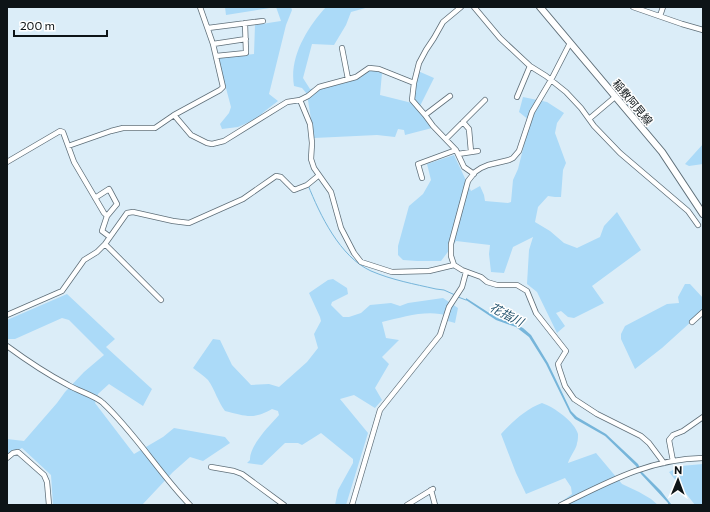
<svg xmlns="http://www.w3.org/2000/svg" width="710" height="512" font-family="Commissioner,'Noto Sans JP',sans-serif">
<rect width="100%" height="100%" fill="#dbedf8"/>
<path fill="#abdaf8" d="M225,7H291L292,10L286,25L269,94L278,101L265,111L256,119L238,127L222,129L220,124L229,113L231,107L218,58L254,54L255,25L281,21L276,7L226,15Z
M326,7H369L351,12L346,25L334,45L312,44L303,78L310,89L341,84L362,77L363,68L375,70L382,73L380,95L412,103L418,71L434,78L419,108L432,128L405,135L404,130L398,129L395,137L377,135L314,138L307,94L302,88L294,86C289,57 307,28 326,7Z
M523,97L547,102L564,113L557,123L555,133L566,163L563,170L561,197H555L548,196L538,207L535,222L550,231L564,243L577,248L600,237L604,226L617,212L641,250L592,286L604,303L574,318L568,317L561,311L556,313L565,326L557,333L537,292L527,284L529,250L533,237L513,247L504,273L491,272L489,254L490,245L456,241L441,261H417L403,260L398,255V246L409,206L423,194L431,180L427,164L454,155L471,191L480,186L484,195L485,201L508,203L511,202L513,180L518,169L530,121L519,112Z
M703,144V164L689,166L685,164Z
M333,279L347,288L348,294L332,302L331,305L343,317H349L361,313L370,305L391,303L400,306L408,303L443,298L458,308L455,323L448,321L449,316C427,309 404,317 382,322L386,338L399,340L382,357L389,364L375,388L382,400L375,408L354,395L340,399L368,433L346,505H335L338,490L353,463V459L321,433L302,445L298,443H285L262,465L247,463L250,460C249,446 270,425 279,415L278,411L272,409C253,420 246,416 225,411C218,402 215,390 208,380C204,376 198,372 193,368L213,339L220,340L232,365L251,385L269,384L279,387L307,362L318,348L314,334L321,321L320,317L309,293L328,280Z
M685,284H690L703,298V311L662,348L635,369L621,339V334L625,326L667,304L679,303L678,297Z
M67,294L115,339L106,347L152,389L143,406L109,384L98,394L95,403L134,454L163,437L174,428L225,437L230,443L203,461L190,457L173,472L142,505H53L51,475L22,448L7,456V439L24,441L57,403L65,392L84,372L104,355L69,320L62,318L15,339H7V320Z
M542,403C554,407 575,422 578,434C578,436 578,441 577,443C577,448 570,456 568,463L596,453L622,484L639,492L651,499L658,505H557L572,494L571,487L565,478L526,494L516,473L501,434C513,421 526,409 542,403Z
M703,464V505H695L669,472L681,466Z"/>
<path fill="#76b5da" d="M466,298L497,318L517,325L523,328L531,335L548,363L571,411L577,417L606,434L638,464L642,472L661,491L671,504L670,505H668V503L641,474L636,466L605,436L575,419L570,413L546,364L529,337L516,327L496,320L466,300Z"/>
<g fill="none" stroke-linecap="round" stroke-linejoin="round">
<path stroke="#76b5da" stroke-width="1" d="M308,185C320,215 340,257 371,271C392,280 414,284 436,289L444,290L455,295
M458,297L466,300"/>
<g stroke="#5f6f79" stroke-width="6">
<path id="minor" d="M474,7L500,38L530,66L546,76L566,92L581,108L594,126L620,153L688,211L698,225
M633,7L682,24L703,30
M660,16L663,7
M208,28L263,21
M213,44L246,39
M342,48L348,79
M216,56L246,53L245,23
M517,97L530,66
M300,100L308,96L319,87L356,77L369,68L379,69L414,83
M174,115L220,90L223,87L213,44L200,7
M425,115L450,96
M589,119L615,97
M463,122L469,129L471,152
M446,139L485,100
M68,146L111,131L123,128H155L174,115L191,135L207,143L212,144L224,141L287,102L300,100L310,124L312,143L311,159L314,168L331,192L341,228L354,253L361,262L392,272L429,271L454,265L462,270L481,277L487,282L497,285H517L527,291L536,313L566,351L558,364L559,368L565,386L574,399L597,414L641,436L649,443L664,463
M456,150L433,126L425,115L412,100L414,83L419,63L426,50L434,38L443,22L461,7
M458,154L478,151
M7,162L60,131L63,132L74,162L104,213L107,216
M422,178L418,164L456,150L464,167L474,174
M95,198L109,189L117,204L107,216L102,231L110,237
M105,244L161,300
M454,265L451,256V244L468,181L475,172L481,168L488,165L509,160L513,158L519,151L532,112L551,80L570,43
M7,315L62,291L84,260L97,252L105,244L127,213L133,212L173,221L189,223L243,199L276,176L281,177L294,190L307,185L318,176
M692,322L703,312
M7,346C26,360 47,374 68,385C78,391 96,396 103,403C136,434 159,473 190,505
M7,458L13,453L18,452L44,475L47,482L49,505
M673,461L669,440L673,435L683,431L703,417
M211,467L234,471L242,474L284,505
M431,490L435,505
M352,505L380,410L440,335L449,307L462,287L466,272
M407,505L433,489
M561,505C608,482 649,459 703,458"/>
</g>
<g stroke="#5f6f79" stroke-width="8">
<path id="major" d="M540,7L662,152L703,214"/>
</g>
<use href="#minor" stroke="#fff" stroke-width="4.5"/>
<use href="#major" stroke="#fff" stroke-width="6"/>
</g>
<g text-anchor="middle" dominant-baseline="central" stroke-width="3" stroke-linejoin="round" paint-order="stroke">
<g font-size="11" fill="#0d1417" stroke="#fff">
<text transform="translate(633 102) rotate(50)">稲敷阿見線</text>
</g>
<g font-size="12" font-style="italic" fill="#21516c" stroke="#fff">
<text transform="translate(507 314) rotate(27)">花指川</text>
</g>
</g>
<rect width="710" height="512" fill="none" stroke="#0d1417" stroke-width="16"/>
<g transform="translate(678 480) rotate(1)" stroke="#ffffff" stroke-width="3" paint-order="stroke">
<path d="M0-3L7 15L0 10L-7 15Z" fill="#0d1417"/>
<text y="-6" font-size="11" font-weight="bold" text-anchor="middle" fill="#0d1417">N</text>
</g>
<path d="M14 30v6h93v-6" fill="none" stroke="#0d1417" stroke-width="2"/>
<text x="20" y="30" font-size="12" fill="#0d1417" stroke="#ffffff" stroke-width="3" paint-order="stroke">200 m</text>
</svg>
